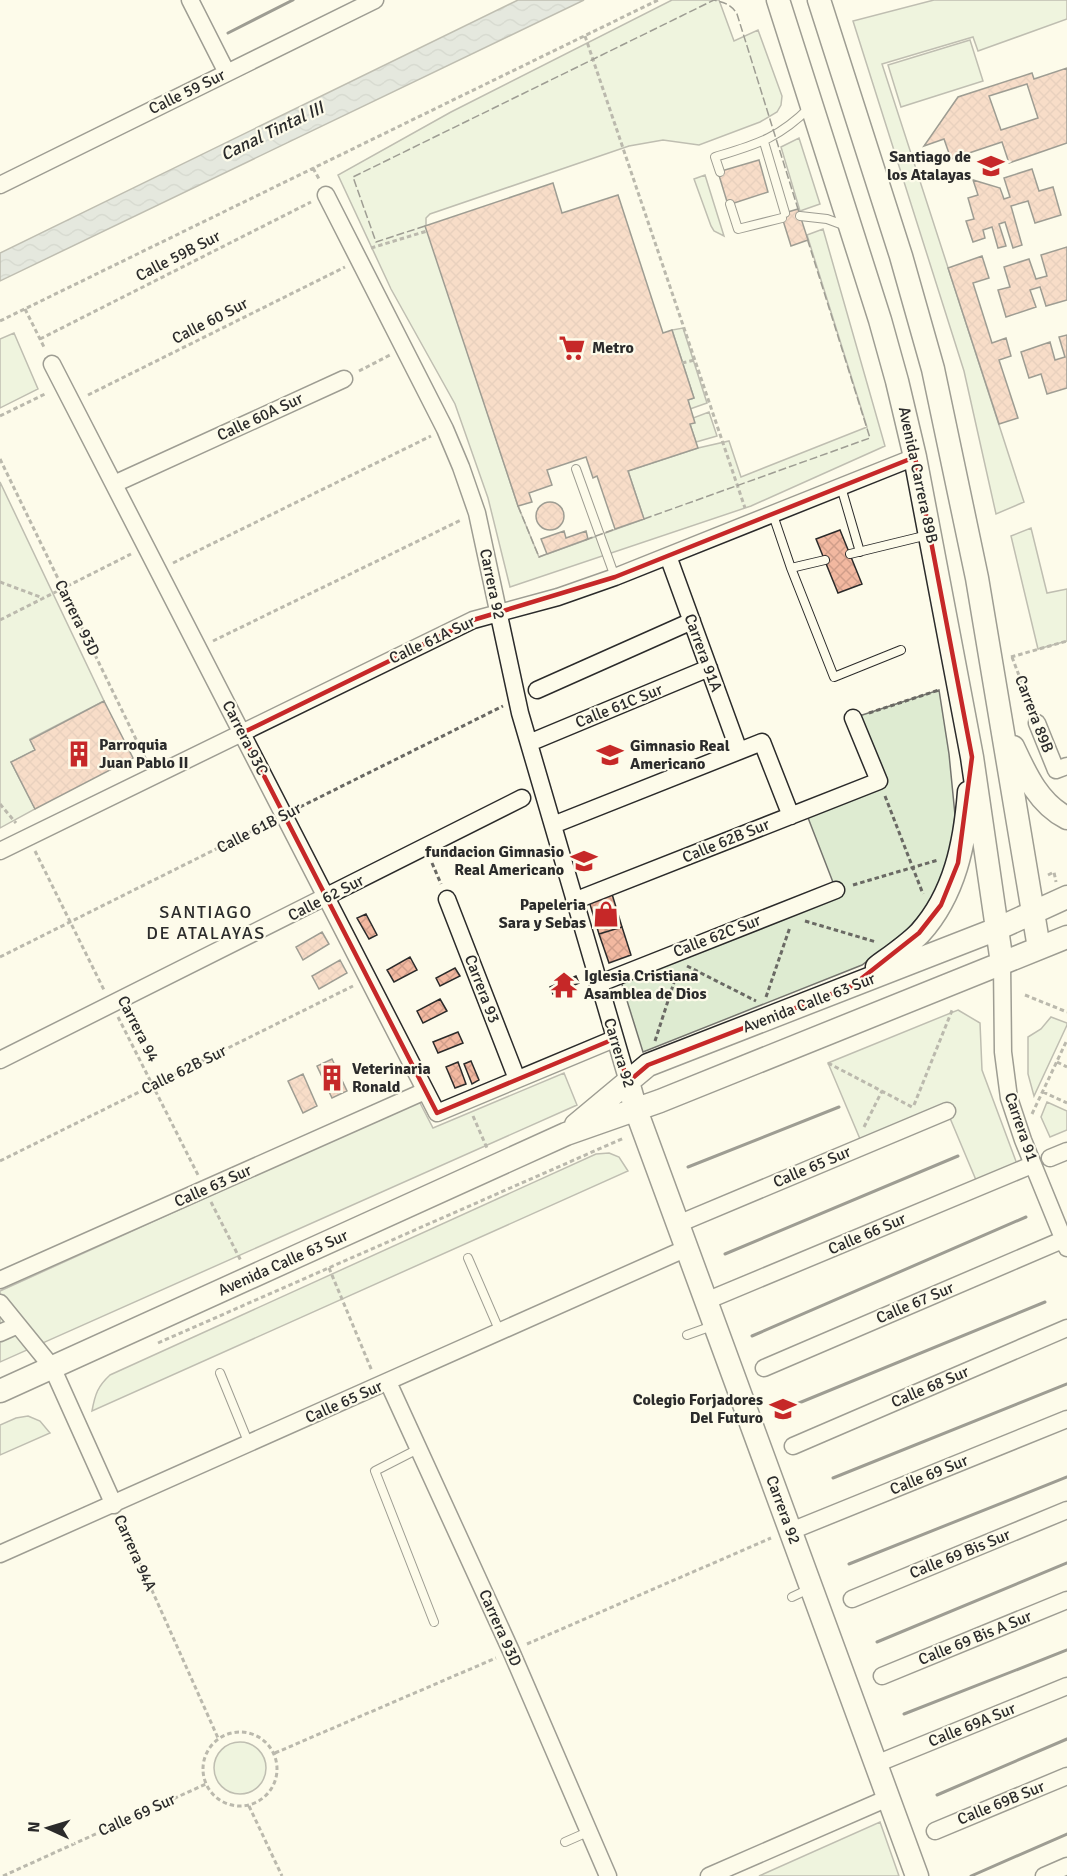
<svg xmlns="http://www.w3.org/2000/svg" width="1067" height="1876" font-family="Signika,sans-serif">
<defs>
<pattern id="water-waves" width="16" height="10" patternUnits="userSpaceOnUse" patternTransform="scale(1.5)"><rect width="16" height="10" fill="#c7d0d0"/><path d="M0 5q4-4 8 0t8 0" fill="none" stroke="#abb3b3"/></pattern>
<pattern id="building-cross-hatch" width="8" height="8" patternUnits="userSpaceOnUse" patternTransform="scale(1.5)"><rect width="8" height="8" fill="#f2b8a0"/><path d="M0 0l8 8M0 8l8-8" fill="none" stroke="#d09e8a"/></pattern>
</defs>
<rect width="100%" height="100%" fill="#fdfbea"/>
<path fill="#deebd1" stroke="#74746e" stroke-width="1.5" d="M672,0H719L734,41L758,30L782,96L781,105L777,112L760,122L699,145L663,140L629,146L430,214L426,218V226L518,506L539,557L644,519L628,471L698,448L729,441L741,477L867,427L807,235L823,229L885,446L751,506L510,587L488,498L455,404L391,289L338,175L451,112Z
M934,0H1067V19L978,51L973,37L882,64L1024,502L996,514L964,371L853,21Z
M970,40L983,81L901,107L888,65Z
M799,138L820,204L800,211L781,147Z
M705,175L724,236L714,231L711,226L694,179Z
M683,328L707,403L690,409L688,400L694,398L672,330Z
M14,333L38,389L0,408V339Z
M709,412L717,436L696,442L690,424L693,418Z
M0,482L104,701L30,739L35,750L11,762L35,809L0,828Z
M1031,528L1047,593L1067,589V641L1038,649L1011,536Z
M939,690L949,754L955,815L951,856L928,906L906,931L862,965L643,1052L619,975L836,890L805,810L878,781L853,718Z
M958,1010L980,1023L982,1070L1017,1164L976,1180L947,1111L863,1146L828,1063Z
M1051,1017L1067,1023V1025L1034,1096L1028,1074V1037L1041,1029Z
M564,1073L577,1105L0,1362V1291L419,1101L433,1128Z
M1047,1102L1067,1111V1130L1050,1137L1041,1117Z
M609,1153L619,1157L628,1171L92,1411C95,1394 98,1386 110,1375L596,1154Z
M28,1416L40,1421L50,1433L0,1455V1425L16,1418Z
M214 1768a26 26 0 1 1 52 0a26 26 0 1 1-52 0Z
M880,1822L899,1876H759Z"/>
<path fill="url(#water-waves)" stroke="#74746e" stroke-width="1.5" d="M518,0H584L0,281V253Z"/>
<path fill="url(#building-cross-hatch)" stroke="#2b2b2b" stroke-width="1.5" fill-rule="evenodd" d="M1067,68V143L1009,163L1002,142L951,159L944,139L924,146L958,97L1032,73L1034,79ZM1027,84L1038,118L1001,130L989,96Z
M759,160L768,192L728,205L718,172Z
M1032,169L1039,191L1053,187L1061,215L1035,223L1028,201L1011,206L1022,245L1013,248L1005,222L999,224L1006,246L998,248L992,227L983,230L985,238L973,242L966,221L974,219L968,198L978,195L973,180L1000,188L1004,199L1010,197L1004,178Z
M553,183L562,213L618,195L663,333L672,330L694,398L688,400L695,423L690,424L698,448L628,471L644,519L615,529L597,476L593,478L586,457L547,470L552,485L529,493L532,502L518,506L425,226Z
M798,209L808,240L791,246L781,214Z
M1067,247V300L1046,306L1040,287L1030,290L1036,307L1006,317L998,290L1010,287L1004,267L1029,259L1036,279L1047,276L1041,255Z
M982,256L989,278L973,283L992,343L1006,338L1011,356L999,360L1018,418L999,424L948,268Z
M1067,335V388L1047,394L1041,374L1029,378L1021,352L1050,342L1055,360L1065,357L1059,337Z
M536 516a14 14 0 1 1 28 0a14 14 0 1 1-28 0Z
M840,530L862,584L838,593L816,539Z
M564,531L566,538L586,531L588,539L547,554L541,539Z
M104,701L133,758L35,809L11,762L35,750L30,740Z
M612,894L622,927L599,934L589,901Z
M366,914L377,935L369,939L357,918Z
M622,927L631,955L609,963L599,934Z
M322,932L329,944L303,960L296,947Z
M410,957L417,970L394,982L387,970Z
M340,960L347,973L319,989L312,976Z
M455,968L460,976L440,986L436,978Z
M576,976L579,983L553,994L550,987Z
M440,999L447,1011L423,1023L417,1011Z
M458,1032L463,1043L438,1053L433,1042Z
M332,1059L347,1091L332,1098L317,1066Z
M471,1061L479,1080L472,1084L464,1064Z
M458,1062L466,1084L455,1088L446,1067Z
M303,1074L317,1106L303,1113L288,1081Z"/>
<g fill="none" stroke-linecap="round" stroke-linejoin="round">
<g stroke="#2b2b2b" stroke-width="10">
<path id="lane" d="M764,142L785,213
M720,172L715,157C757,144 778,139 810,107
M730,204L738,229L782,218
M800,216L827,219L846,226
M576,469L615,577
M841,487L860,552
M773,515L791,568L825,560
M850,554L928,535
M791,568L834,677L901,650
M468,1258L500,1332
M687,1335L715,1325
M220,1373L249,1444
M418,1449L375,1471L434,1622
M792,1597L811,1588
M565,1842L590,1831"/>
</g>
<g stroke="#2b2b2b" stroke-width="19">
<path id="street" d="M190,0L227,73
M0,185L375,0
M326,195L445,429L461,467L477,513L520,713L628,1082
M52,364L437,1113L614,1039
M114,484L344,379
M668,556L739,751
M537,690L692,621
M1037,723L1056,770L1067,766
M529,743L709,668
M553,825L762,742L791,816
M0,851L473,620L558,597L615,577L915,457
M447,899L517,1079
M574,901L879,781L853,718
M1002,963L1003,1052L1009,1098L1023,1140L1067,1248
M598,984L836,890
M0,1060L522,798
M1050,1158L1067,1151
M678,1224L947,1111
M0,1280L425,1091
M706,1301L1027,1167
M0,1303L52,1367L114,1505
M0,1333L18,1325
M764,1368L1067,1238
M388,1382L511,1651L608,1876
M793,1446L1067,1328
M791,1531L1067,1419
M0,1554L687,1248
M852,1599L1067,1510
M882,1676L1067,1600
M876,1764L1067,1686
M935,1831L1067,1776
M709,1876L888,1798
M1044,1876L1067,1866"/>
</g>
<g stroke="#2b2b2b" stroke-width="25">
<path id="secondary" d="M778,0L880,320L897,381L915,457L972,757L1002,963
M819,0L901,256L933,369L977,578L1039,948
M1013,747C1026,775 1039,804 1067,818
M877,967C892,956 907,946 920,933C955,894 965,843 969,792
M628,1082L636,1110L917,1876
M576,1125L648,1065L997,929L1067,897
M0,1391L566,1134L660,1101L1067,937"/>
</g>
<path stroke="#6a6964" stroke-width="3" stroke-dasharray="4.5 3" stroke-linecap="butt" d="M585,36L745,508
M313,168L319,179
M371,248L427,231
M25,309L45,349
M0,321L658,0
M40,339L311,202
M682,363L695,360
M359,371L390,355
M88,395L345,267
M0,416L47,393
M0,459L147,762
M173,563L431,436
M0,582L43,598
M0,620L131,554
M213,641L461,520
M1011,657L1067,641
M1012,657L1031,707
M869,713L939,690
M885,796L923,894
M0,804L16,823
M300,807L503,706
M35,851L104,990
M432,863L441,884
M1048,875L1054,872L1056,882
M853,885L938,860
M805,921L876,942
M0,957L270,822
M687,966L756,1001
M1025,995L1067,1012
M766,997L790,927
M118,1017L198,1175
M655,1041L678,970
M1057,1062L1067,1067
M828,1063L914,1108
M1043,1092L1067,1103
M914,1105L953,1008
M1032,1114L1067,1040
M473,1116L487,1148
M864,1127L882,1091
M0,1161L353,986
M211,1202L241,1261
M329,1268L372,1371
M158,1343L624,1138
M121,1521L218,1738
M527,1644L771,1538
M203 1769a37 37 0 1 1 74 0a37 37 0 1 1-74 0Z
M275,1753L496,1658
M249,1806L282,1876
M3,1876L206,1784"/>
<use href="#lane" stroke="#fdfbea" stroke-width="8"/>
<use href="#street" stroke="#fdfbea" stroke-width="16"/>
<use href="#secondary" stroke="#fdfbea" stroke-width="22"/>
<path stroke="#2b2b2b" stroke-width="1.5" stroke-dasharray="8 3" stroke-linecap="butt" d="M425,226L376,242L353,177L714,0C725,3 731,4 737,14L798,209
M518,506L539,557L549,553
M644,519L870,438L807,238
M585,540L615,529"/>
<path stroke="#2b2b2b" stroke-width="3" d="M228,33L293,0
M688,1167L839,1107
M725,1254L958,1156
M752,1336L1026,1217
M794,1405L1045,1302
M833,1478L1067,1384
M849,1564L1067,1477
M877,1642L1067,1563
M904,1714L1067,1650
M937,1795L1067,1739
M971,1876L1067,1834"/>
</g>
<path d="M0 0H1067V1876H0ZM915,457L972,757L958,863L941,905L919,933L852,986L648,1065L628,1082L614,1039L437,1113L242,733L473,620L615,577Z" fill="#fdfbea" fill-opacity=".55" fill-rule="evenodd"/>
<path fill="none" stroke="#c62828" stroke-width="4.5" stroke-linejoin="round" d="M915,457L972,757L958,863L941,905L919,933L852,986L648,1065L628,1082L614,1039L437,1113L242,733L473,620L615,577Z"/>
<defs>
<g id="school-bare" transform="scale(2.07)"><path d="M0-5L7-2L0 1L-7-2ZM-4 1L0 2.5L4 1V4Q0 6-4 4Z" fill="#c62828" stroke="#fdfbea" stroke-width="2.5" paint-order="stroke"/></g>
<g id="supermarket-bare" transform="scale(2.07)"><path d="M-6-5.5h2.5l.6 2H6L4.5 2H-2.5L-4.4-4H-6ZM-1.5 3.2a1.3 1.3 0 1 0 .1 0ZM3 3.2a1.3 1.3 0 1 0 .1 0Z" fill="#c62828" stroke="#fdfbea" stroke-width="2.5" paint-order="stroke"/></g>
<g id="building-bare" transform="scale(2.07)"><path d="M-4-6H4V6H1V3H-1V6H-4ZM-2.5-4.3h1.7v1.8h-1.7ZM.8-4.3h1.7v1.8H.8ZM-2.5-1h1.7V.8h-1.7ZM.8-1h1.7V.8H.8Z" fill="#c62828" stroke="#fdfbea" stroke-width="2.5" paint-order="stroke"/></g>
<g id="shop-bare" transform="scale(2.07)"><path d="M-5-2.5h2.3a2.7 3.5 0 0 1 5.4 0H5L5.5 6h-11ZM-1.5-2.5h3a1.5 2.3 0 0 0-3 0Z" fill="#c62828" stroke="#fdfbea" stroke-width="2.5" paint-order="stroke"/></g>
<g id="temple-bare" transform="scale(2.07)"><path d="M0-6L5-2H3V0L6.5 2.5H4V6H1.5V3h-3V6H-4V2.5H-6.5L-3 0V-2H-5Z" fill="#c62828" stroke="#fdfbea" stroke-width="2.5" paint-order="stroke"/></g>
</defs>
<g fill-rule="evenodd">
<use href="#school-bare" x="991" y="166"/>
<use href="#supermarket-bare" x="572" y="348"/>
<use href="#building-bare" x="79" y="754"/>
<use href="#school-bare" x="610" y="755"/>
<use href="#school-bare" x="584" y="861"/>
<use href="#shop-bare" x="606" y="914"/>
<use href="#temple-bare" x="564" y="985"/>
<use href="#building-bare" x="332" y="1078"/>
<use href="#school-bare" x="783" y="1409"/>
</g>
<g text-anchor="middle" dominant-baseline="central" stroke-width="4.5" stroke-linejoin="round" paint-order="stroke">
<g font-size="16" fill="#2b2b2b" stroke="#fdfbea">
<text transform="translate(187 92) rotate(-26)">Calle 59 Sur</text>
<text transform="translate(178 256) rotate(-27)">Calle 59B Sur</text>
<text transform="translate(210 321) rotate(-27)">Calle 60 Sur</text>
<text transform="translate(260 417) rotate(-25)">Calle 60A Sur</text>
<text transform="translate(918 475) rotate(78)">Avenida Carrera 89B</text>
<text transform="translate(492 584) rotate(78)">Carrera 92</text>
<text transform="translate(77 618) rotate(64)">Carrera 93D</text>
<text transform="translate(432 640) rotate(-25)">Calle 61A Sur</text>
<text transform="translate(703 653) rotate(70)">Carrera 91A</text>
<text transform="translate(619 706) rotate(-22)">Calle 61C Sur</text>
<text transform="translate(1034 714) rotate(69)">Carrera 89B</text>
<text transform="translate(245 738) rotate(63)">Carrera 93C</text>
<text transform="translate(259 828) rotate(-27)">Calle 61B Sur</text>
<text transform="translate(726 841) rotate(-22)">Calle 62B Sur</text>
<text transform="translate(326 898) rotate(-27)">Calle 62 Sur</text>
<text transform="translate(717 936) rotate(-21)">Calle 62C Sur</text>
<text transform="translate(482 989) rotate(69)">Carrera 93</text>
<text transform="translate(809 1003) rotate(-21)">Avenida Calle 63 Sur</text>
<text transform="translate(138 1029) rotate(63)">Carrera 94</text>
<text transform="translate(619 1053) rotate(73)">Carrera 92</text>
<text transform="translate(184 1070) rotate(-26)">Calle 62B Sur</text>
<text transform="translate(1021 1127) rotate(71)">Carrera 91</text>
<text transform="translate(812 1167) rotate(-23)">Calle 65 Sur</text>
<text transform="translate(213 1186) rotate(-24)">Calle 63 Sur</text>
<text transform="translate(867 1234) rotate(-23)">Calle 66 Sur</text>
<text transform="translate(283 1263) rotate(-24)">Avenida Calle 63 Sur</text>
<text transform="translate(915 1303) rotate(-23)">Calle 67 Sur</text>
<text transform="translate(930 1387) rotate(-23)">Calle 68 Sur</text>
<text transform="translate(344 1402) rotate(-24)">Calle 65 Sur</text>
<text transform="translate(929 1475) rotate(-22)">Calle 69 Sur</text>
<text transform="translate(783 1510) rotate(70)">Carrera 92</text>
<text transform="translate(135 1553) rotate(66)">Carrera 94A</text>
<text transform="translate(960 1554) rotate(-22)">Calle 69 Bis Sur</text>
<text transform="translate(500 1628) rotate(66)">Carrera 93D</text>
<text transform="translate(975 1638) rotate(-22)">Calle 69 Bis A Sur</text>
<text transform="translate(972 1725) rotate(-22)">Calle 69A Sur</text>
<text transform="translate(1001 1803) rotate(-22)">Calle 69B Sur</text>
<text transform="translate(137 1815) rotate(-24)">Calle 69 Sur</text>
</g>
<g font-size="16" font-weight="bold" fill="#2b2b2b" stroke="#fdfbea" text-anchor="start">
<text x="971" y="157" text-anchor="end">Santiago de<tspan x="971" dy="18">los Atalayas</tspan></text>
<text x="592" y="348">Metro</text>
<text x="99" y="745">Parroquia<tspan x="99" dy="18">Juan Pablo II</tspan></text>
<text x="630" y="746">Gimnasio Real<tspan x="630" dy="18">Americano</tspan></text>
<text x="564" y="852" text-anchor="end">fundacion Gimnasio<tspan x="564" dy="18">Real Americano</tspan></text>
<text x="586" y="905" text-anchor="end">Papeleria<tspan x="586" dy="18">Sara y Sebas</tspan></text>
<text x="584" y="976">Iglesia Cristiana<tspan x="584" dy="18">Asamblea de Dios</tspan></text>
<text x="352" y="1069">Veterinaria<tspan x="352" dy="18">Ronald</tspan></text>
<text x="763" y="1400" text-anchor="end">Colegio Forjadores<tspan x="763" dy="18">Del Futuro</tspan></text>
</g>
<g font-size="18" font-style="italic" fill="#2b2b2b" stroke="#fdfbea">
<text transform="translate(272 131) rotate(-26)">Canal Tintal III</text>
</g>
<g font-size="18" letter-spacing="1.5" fill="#2b2b2b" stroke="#fdfbea">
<text x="206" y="912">SANTIAGO<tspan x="206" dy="21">DE ATALAYAS</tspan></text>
</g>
</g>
<g transform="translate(48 1828) rotate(274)" stroke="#fdfbea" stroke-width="4.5" paint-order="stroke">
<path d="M0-4.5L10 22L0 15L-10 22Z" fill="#2b2b2b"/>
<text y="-9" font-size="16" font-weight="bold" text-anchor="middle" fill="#2b2b2b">N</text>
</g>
</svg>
